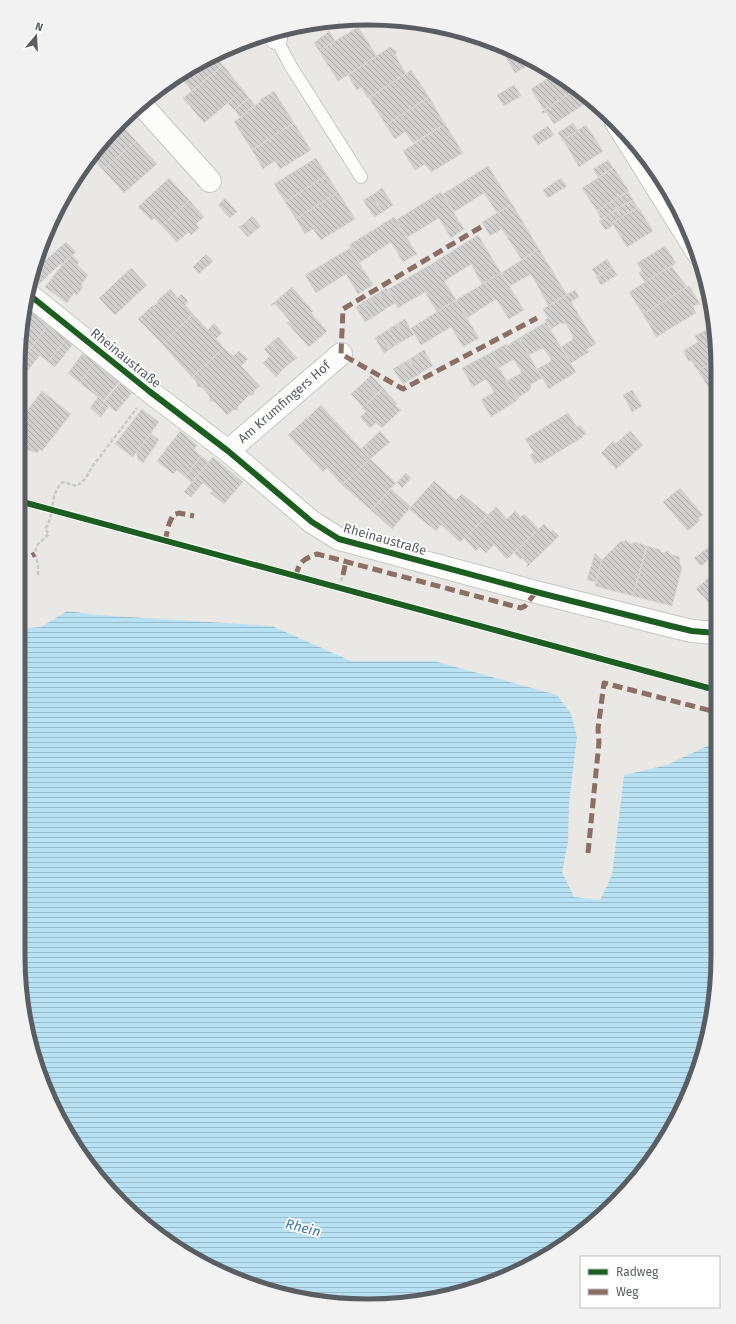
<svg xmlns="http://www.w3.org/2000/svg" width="736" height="1324" font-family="'Fira Sans',sans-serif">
<defs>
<pattern id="water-rules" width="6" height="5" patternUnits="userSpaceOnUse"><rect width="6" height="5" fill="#b8e1f4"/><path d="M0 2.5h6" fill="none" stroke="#99bac9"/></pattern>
<pattern id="building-back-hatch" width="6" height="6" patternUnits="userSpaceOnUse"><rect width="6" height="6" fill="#d1cfcd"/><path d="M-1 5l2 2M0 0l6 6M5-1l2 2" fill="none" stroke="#adabaa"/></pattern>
</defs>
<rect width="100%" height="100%" fill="#eae8e4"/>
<path fill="url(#water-rules)" d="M67,611L97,615L272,626L351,661H434L557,695L571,714L577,737L569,803L568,842L562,872L574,897L600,900L612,875L624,775L667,765L707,746L716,748L717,979L699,1068L671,1131L599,1219L502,1279L391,1305L277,1294L173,1247L90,1169L37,1068L18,956V629L41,627Z"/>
<path fill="url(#building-back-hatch)" stroke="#d9d7d4" d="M358,27L377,56L338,81L319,51Z
M329,31L335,41L319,51L314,43Z
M501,46L535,61L515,73L499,47Z
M390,47L397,51L395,55L406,74L368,98L361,87L357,90L348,75Z
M213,54L223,65L192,91L182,79L178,82L175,78Z
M223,65L243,90L204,123L183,98Z
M411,70L429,97L386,125L369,98Z
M555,74L562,80L571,93L544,110L531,89Z
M514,85L521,96L504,106L497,95Z
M243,90L249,98L234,110L228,103Z
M576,90L585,104L554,124L546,112L542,114L541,112Z
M274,91L294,123L252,150L234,122L261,101L260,100Z
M429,97L445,124L413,143L405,132L395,139L386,125Z
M249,98L255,105L240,117L235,110Z
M120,123L136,141L103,170L91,156L105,137Z
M294,123L311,150L280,169L275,161L263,169L252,150Z
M573,123L578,131L563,140L558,133Z
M445,124L463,153L431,172L425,164L415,170L403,151Z
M586,125L603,151L579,167L563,140Z
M548,126L554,135L538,145L532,136Z
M136,141L157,164L124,193L103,170Z
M316,158L327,175L285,202L274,184Z
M608,160L613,168L598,177L593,169Z
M488,166L512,204L497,213L484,193L454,212L443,194Z
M614,168L629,191L597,211L582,188Z
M327,175L338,192L296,219L285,202Z
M169,178L189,200L162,226L154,218L151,220L138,207Z
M561,178L567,186L548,198L543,190Z
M382,188L393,205L383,212L372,195Z
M338,192L355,219L321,240L313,229L305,234L296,219Z
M441,192L464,229L451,238L439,218L406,238L396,220Z
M628,192L633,200L617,209L612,201Z
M372,195L383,212L374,217L363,200Z
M225,198L237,212L230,218L218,205Z
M189,200L204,217L196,224L199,228L191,235L188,232L177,242L162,226Z
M633,200L638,208L622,217L617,209Z
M612,201L617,209L601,219L597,211Z
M512,204L539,249L522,260L502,229L490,236L482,222Z
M638,207L653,231L627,247L612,223Z
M617,209L622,217L612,223L613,225L606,230L599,221Z
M252,216L261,226L255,231L246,222Z
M394,217L417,254L403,262L391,242L359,263L349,245Z
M246,222L255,231L248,237L239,227Z
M51,226L56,231L45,243L44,242Z
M478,235L501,273L482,284L471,264L444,281L433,263Z
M66,242L76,252L62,265L60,264L35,288L29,282L32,272Z
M665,246L676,263L645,282L639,273L642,271L637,263Z
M350,248L373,285L358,294L346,274L316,293L305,275Z
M539,249L567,295L549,306L531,274L510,286L501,273Z
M206,254L213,261L199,274L193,267Z
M72,256L79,262L77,265L88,275L81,285L83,287L77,295L74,293L67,303L45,287L62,265Z
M607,259L612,267L597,277L592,269Z
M433,263L456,300L437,312L425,292L398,308L387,290Z
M676,263L672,267L687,287L643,314L629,292Z
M612,267L617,275L601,285L596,277Z
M131,268L147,285L115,315L99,298Z
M501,273L524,310L509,319L496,299L467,318L456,300Z
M689,286L700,304L693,306L696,313L656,337L643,314Z
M292,287L313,311L311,313L327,331L309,347L287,323L290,321L275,304L272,306L271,305Z
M386,288L395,303L387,308L378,293Z
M170,289L178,298L181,294L188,301L185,305L193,314L162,344L138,319L153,305L154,306L158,302L157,301Z
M575,290L579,297L571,302L596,344L587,349L589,352L571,363L561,347L572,340L573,336L566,324L561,323L551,329L545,320L548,318L543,309Z
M378,293L387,308L380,313L370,298Z
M370,298L380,313L372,318L363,302Z
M456,300L479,338L463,347L451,327L421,345L411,328Z
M363,302L372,318L365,322L356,307Z
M29,309L48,325L31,348L20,339L24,315Z
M193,314L208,330L214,323L222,333L216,339L224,348L192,377L162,344Z
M405,319L414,335L406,339L397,324Z
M546,322L576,372L549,389L537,369L550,362L551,359L544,349L542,348L529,355L519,338Z
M397,324L406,339L398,344L389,329Z
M48,325L66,339L48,362L31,348Z
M389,329L398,344L390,349L381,334Z
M706,330L715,345V361L698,371L691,360L689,362L683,351L698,342L695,336Z
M381,334L390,349L384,353L375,338Z
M278,337L297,358L289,364L271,343Z
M519,338L542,378L531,384L530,390L517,398L507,381L521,373V371L515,361L512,360L499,368L490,353L506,344L507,346Z
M20,339L31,348L19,363V345Z
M66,339L73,344L55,367L48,362Z
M271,343L289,364L282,370L264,349Z
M31,348L40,355L23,376L19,372V363Z
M224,348L233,356L239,351L248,359L241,366L260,386L254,391V395H249L238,406V410H233L227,415L215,402L210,401V397L202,387H197V383L192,377Z
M424,350L433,366L425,370L416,355Z
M83,353L94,362L80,383L68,373Z
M490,353L518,400L491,417L481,400L494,392L486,379L473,387L462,368Z
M416,355L425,370L418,375L409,360Z
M270,356L282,370L276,377L263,363Z
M409,360L418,375L411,379L401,364Z
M715,361V397L709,401L708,400L714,396L698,371Z
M94,362L119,382L103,401L80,383Z
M401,364L411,379L403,384L393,369Z
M371,375L383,388L377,395L365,381Z
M365,381L377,395L363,407L351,394Z
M120,383L132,393L116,412L104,402Z
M383,388L397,404L395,405L401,410L382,428L376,423L370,428L360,417L366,412L362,408Z
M632,390L642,406L632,412L623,395Z
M42,391L71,414L42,451L40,449L37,453L28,450L19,441V436L21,434L19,432V421Z
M98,397L104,402L96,413L90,408Z
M104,402L109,406L101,417L96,413Z
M321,405L370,459L342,485L327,468L323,472L288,435Z
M142,409L159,422L133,457L115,444Z
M568,413L577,427L580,425L586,434L582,436L583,437L540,463L539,462L535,464L530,455L534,453L525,439Z
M180,431L197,445L194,450L201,456L185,477L177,470L173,474L157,461Z
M380,431L390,442L370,459L361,449Z
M630,431L643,445L616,469L601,453L613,441L615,444Z
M150,433L159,440L143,463L137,458L138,457L136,453Z
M201,456L209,462L192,483L185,477Z
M213,457L243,482L224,504L210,493L213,491L196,477Z
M370,459L396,483L371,510L342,485Z
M406,473L411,478L402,488L397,482Z
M196,477L203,483L191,497L184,492Z
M434,481L456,500L462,494L488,515L460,542L441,525L436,531L430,526H429L409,509Z
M680,488L703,515L698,518L700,520L688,531L663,502Z
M391,489L411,507L392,529L371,510Z
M496,507L507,519L515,511L521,517L524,514L539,529L507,559L494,545L486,553L480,547L476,551L464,538Z
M544,524L551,532L553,530L559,536L527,567L526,566L528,564L522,558L520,559L514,553Z
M626,540L628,543L632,544L635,542L647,546L633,596L595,586L602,560L621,541L623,542Z
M647,546L659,549L661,552L664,553L668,551L669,554L680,557L679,562L682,568L672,606L633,596Z
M709,547L715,555L701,566L694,558Z
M595,553L602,560L596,582L587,580Z
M716,571V605L714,608L696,589Z"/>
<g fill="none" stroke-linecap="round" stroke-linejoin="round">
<g stroke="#c6c7c6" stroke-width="14">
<path id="service" d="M276,38L290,65L361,177"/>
</g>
<g stroke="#c6c7c6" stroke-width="24">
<path id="minor" d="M273,32L276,38
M141,104L210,181
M616,122L699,255
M27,293L149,391L228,451L312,522L339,539L536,592L671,626L692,631L716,633
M228,451L341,354"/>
</g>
<path stroke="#c5cbc7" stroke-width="2.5" stroke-dasharray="4 2" stroke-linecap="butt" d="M38,575V564L35,554L36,549L38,544L49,534L45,529C55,516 49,493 63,482L77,486L85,479L92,467L137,408
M341,581L343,575"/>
<use href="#service" stroke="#fcfcfb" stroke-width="12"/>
<use href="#minor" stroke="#fcfcfb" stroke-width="22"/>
<path stroke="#8d6e63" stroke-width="5" stroke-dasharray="10 5" stroke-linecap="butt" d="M481,227L343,309L341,354L403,389L537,318
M165,541L169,524L173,515L179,513L194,516
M18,558L20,556L29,557L35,554
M343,575L346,561
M296,576C299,561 304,559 317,554L521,608L525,606L536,592
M588,853L599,742L598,729L604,683L716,712"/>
<g stroke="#fff" stroke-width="8">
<path id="cycleway" d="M27,293L149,391L228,451L312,522L339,539L536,592L671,626L692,631L716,633
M19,501L716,690"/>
</g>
<use href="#cycleway" stroke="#1b5e20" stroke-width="6"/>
</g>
<g text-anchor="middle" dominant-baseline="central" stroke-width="3.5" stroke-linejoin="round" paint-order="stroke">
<g font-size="13" fill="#5a5e62" stroke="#fff">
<text transform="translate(126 358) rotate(39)">Rheinaustraße</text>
<text transform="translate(284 402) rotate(-41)">Am Krumfingers Hof</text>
<text transform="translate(385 539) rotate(16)">Rheinaustraße</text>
</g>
<g font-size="14" font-style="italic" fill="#3f7aa3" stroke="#fff">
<text transform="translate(303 1228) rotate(14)">Rhein</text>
</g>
</g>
<path d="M0 0H736V1324H0ZM368 25H368A343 343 0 0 1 711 368V956A343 343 0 0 1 368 1299H368A343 343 0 0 1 25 956V368A343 343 0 0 1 368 25Z" fill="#f2f2f2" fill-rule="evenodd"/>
<path fill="none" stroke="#5a5e62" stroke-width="5" d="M368 25H368A343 343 0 0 1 711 368V956A343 343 0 0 1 368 1299H368A343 343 0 0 1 25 956V368A343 343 0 0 1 368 25Z"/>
<rect x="580" y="1256" width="140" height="52" fill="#ffffff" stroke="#bdbfc0"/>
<rect x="588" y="1269" width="20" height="6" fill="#1b5e20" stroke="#bdbfc0"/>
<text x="616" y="1276" font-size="12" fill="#5a5e62">Radweg</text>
<rect x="588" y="1289" width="20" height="6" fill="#8d6e63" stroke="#bdbfc0"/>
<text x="616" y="1296" font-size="12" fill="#5a5e62">Weg</text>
<g transform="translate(36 36) rotate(18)" stroke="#ffffff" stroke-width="3" paint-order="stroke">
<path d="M0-3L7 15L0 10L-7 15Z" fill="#5a5e62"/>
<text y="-6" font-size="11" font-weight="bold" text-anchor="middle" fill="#5a5e62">N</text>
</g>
</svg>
